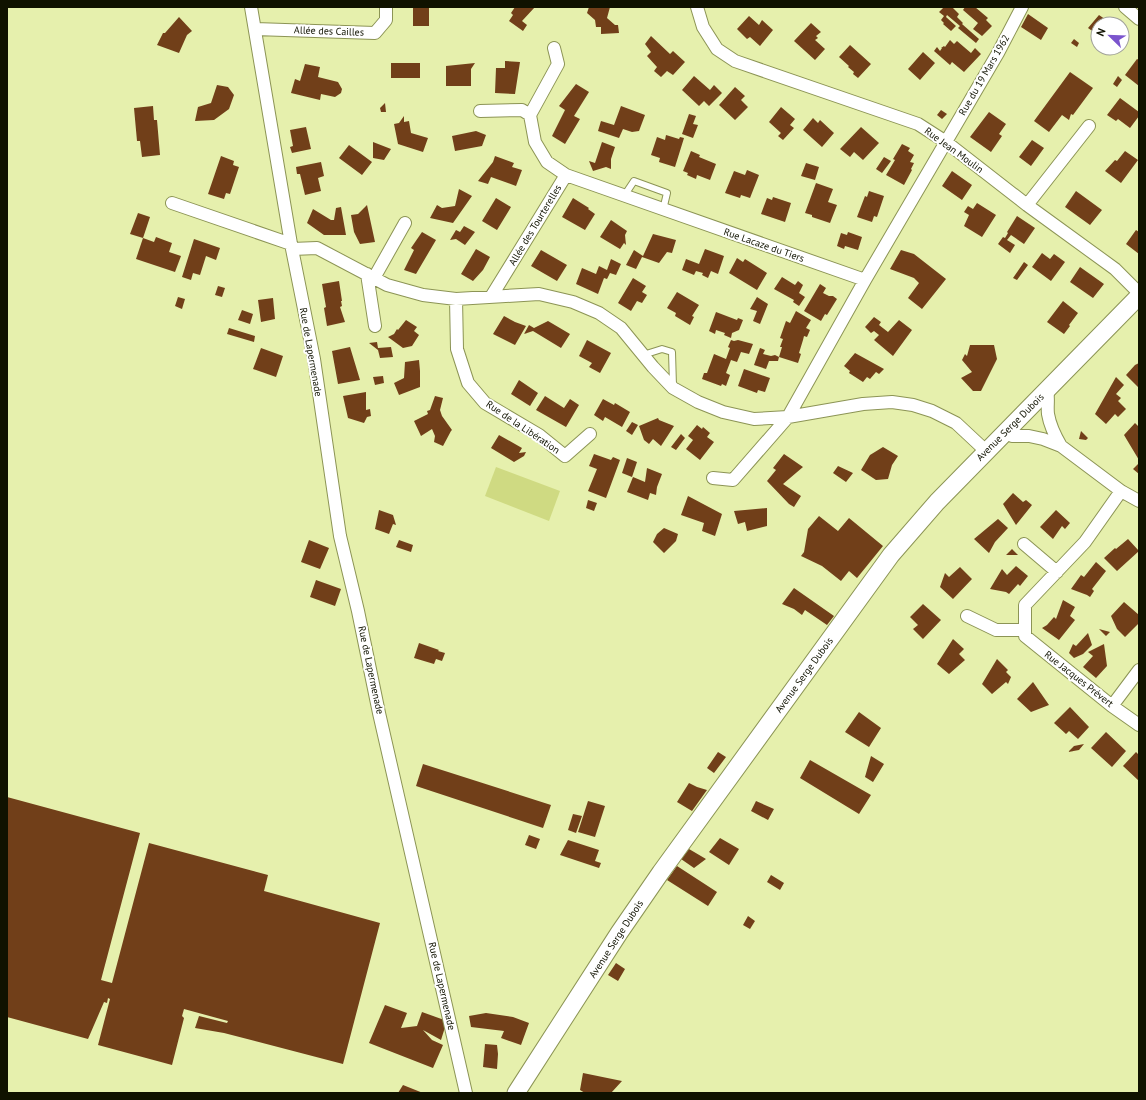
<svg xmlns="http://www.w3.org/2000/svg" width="1146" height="1100" font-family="'PT Sans',sans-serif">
<rect width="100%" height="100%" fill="#e6f0ad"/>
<path fill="#cfda82" d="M496,467L560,491L549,521L485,496Z"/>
<path fill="#713f19" d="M413,7H429V26H413Z
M515,7H535L522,21L527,25L523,31L509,21L513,15L511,13Z
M589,7H610L607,18L615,25H618L619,33L601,34V27H596L595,20L587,13Z
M944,7H952L959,14L957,17L963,23L962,24L979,39L976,43L958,28L960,26L947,15L946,17L956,26L951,31L943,24L944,23L941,20L944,16L939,12Z
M965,7H975L988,18L986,20L992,26L982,36L973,29L978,23L963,10Z
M1028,14L1048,28L1041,40L1021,27Z
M1099,15L1112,24H1098V35L1088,28Z
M749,16L759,25L762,20L773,30L760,46L750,37L747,39L737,29Z
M179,17L192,31L187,35L179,53L157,45L163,33H165Z
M811,23L821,32L816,36L818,38L815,40L825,49L815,60L794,41Z
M651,36L670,54L673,51L685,62L673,75L667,71L661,77L654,71L657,67L647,56L651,52L645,44Z
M1074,39L1079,43L1077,47L1071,43Z
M950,40L954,44L957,41L971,53L975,48L981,54L964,72L952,62L950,65L934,51L937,47L940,51L942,48H941L944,46L945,47Z
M850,45L871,64L858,78L853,74L854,72L848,67L849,66L839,57Z
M923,52L935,63L920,80L908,69Z
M1137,59L1139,60V86L1125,75Z
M505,61L520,62L515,94L495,93L496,68H505Z
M391,63H420V78H391Z
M475,63L471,69V86H446V66Z
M305,64L320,67L318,77L338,82L342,89L341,93L335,97L321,94L320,100L291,93L295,79L300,81Z
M1070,72L1093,88L1073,115L1071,114L1069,120L1062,115L1049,132L1034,121Z
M694,76L710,90L714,85L722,93L709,106L704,101L699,106L682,90Z
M1118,76L1122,80L1117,87L1113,84Z
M576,84L589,92L574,116L580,119L565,144L552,136L565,110L559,106Z
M217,85L228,87L234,95L229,109L214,120L195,121L198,107L211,103Z
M735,87L745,96L741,100L748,107L735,120L719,105Z
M1120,98L1139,112V116L1130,128L1118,119L1116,121L1107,115Z
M385,103L386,112H381L380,108Z
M153,106L154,120H157L160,155L142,157L140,141H137L134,108Z
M621,106L645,115L639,131L632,132L623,129L619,138L598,131L601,121L614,125Z
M781,107L795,119L790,125L794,128L783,140L778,136L781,133L769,122Z
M941,110L947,114L942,119L937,115Z
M989,112L1006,124L999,134L1002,136L991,152L970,137Z
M689,114L696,116L693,124L698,125L693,138L682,134Z
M404,116V122L409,121L411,133L428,138L423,152L398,144L394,124L399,123Z
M813,118L818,123L820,120L834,133L822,147L803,130Z
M306,127L311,149L292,153L290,147L293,146L290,130Z
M861,127L879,143L863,160L854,152L850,157L840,149Z
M476,131L486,135L482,146L455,151L452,136Z
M666,135L679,139L680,137L684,138L675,167L659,162L660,158L651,155L657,137L665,140Z
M1032,140L1044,148L1031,166L1019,157Z
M373,142L391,149L384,160L373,158Z
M602,142L615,147L611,159V169L606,167L593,171L589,161L595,163Z
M902,144L910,148L908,151L914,155L910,162L914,163L911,169L912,170L904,185L886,175L895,160L893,159Z
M349,145L372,162L362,175L339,158Z
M691,151L700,155L699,157L716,164L710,180L697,175L696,179L687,175L688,173L683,171Z
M1125,151L1138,160L1121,183L1105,171L1115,160L1117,161Z
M221,156L234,161L233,165L239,167L230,194L226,193L224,199L208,194Z
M495,156L514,163L512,167L522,170L516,186L491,177L488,184L478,181L493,162Z
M884,157L891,161L882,173L876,169Z
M321,162L324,176L318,178L321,191L305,195L300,174H297L296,167Z
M806,163L819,167L815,180L801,176Z
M747,170L759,175L750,198L741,195L740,198L725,193L734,171L745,175Z
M952,171L972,185L962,200L942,186Z
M816,183L833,189L828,202L837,205L830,223L812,217V215L805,213Z
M459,189L472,196L453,223L430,218L437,205L442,208L455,206Z
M869,191L884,196L877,217L874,216L872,222L857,217L865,196L867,197Z
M1076,191L1102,210L1090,225L1065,207Z
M773,197L791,203L785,222L761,214L767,198L772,200Z
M496,198L511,207L497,230L482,221Z
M573,198L589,208L588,209L595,214L585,230L562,217Z
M977,203L996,215L982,237L964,226L969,215L964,212L968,206L973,209Z
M367,205L375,242L360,244L354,232L351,215L358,214Z
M341,207L346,235H324L307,223L313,209L331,220H334L336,208Z
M138,213L150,217L143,238L130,234Z
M1017,216L1035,228L1024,244L1011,235L1007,240L1015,245L1010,253L998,244L1003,237L1005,238L1008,233L1007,232Z
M611,220L627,231L625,235L626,245L624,243L620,249L600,237Z
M464,226L475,232L465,245L456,239L450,240L456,230L460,232Z
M1136,230L1139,232V254L1126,244Z
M422,232L436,240L416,274L404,270L414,250L411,248Z
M848,232L862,237L858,250L845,246L844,249L837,246L841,233L847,235Z
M653,234L676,240L672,253L667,252L659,263L642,257L636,269L626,265L634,250L643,256Z
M156,237L172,243L169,252L181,256L175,272L136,259L143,238L154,242Z
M194,239L220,248L216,260L206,256L200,275L193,273L191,280L182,277Z
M476,249L490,257L483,270L473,281L461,274Z
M705,249L724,256L718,274L711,271L708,278L702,275L703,273L696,271L694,275L682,270L686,259L699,264Z
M541,250L567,265L557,281L531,266Z
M901,250L914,254L946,279L922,309L908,298L919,283L914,278L890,269Z
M1042,253L1050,259L1054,254L1065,262L1051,281L1032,267Z
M737,258L743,262L745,259L767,273L757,290L729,273Z
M611,259L621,264L616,275L610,273L607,279L604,278L598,294L576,284L582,268L596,274L599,266L607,270Z
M1024,262L1028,265L1017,280L1013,278Z
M1080,267L1104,284L1093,298L1070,282Z
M782,277L795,285L798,281L803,285L799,293L805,297L799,306L793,302L794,300L774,289Z
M633,278L646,286L642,292L647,295L642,303L637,301L631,311L618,303Z
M339,281L342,301H341L342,306L340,307L345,322L327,326L324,308L326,307L322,284Z
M820,284L826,288L823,293L829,296H833L837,299L827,315L825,314L821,321L804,311Z
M218,286L225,288L222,297L215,295Z
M677,292L699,305L692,316L694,317L690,325L675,316L676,313L667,308Z
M178,297L185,299L182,309L175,306Z
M757,297L768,304L760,324L753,321L757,311L750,309Z
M273,298L275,319L261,322L258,300Z
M1063,301L1078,313L1069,325L1070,326L1064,334L1047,322Z
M242,310L253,314L250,324L238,320Z
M796,311L811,320L806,328L810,330L807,337L804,336L803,340L799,353L801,354L798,363L779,357L778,361H769L766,369L754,365L760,348L765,350L763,354L771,356L775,355L779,357L782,347H780L783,339L780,338L786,321L790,323Z
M716,312L737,320L738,318L743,320L739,330L732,333L731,338L724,335L725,333L716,330L715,334L709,331Z
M504,316L515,322L526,326L515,345L493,334Z
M874,317L881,322L879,325L888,332L899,320L912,330L893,356L874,340L879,335L874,331L871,333L865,327Z
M406,320L417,327L414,331L419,335L412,346L403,348L388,337L394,334L397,329L398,330Z
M548,321L570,334L561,348L533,331L524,334L529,325L534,328Z
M229,328L255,336L254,342L227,334Z
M587,340L611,353L600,373L589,367L592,363L579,356Z
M731,340L734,341L738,340L753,344L749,354L741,352L737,362L731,360L726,373L730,375L726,386L722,384L721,386L702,379L704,373H707L714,354L726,359L730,348L728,347Z
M377,342L378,348L391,347L393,357L380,358L378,350L369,343Z
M970,345H994L997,359L981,391H973L961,378L972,372L962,360L965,354L967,356Z
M350,347L360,380L338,384L332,351Z
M261,348L283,356L276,377L253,369Z
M855,353L884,369L879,374L876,372L870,379L867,377L863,382L849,373L850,371L844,366Z
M419,360L420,371V387L399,395L394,383L404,378L405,362Z
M1139,363V388L1126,375L1135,365Z
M744,369L770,378L765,392L758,390L757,393L738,386Z
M383,376L384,383L375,385L373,377Z
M1116,377L1124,385L1116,394L1121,398L1118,401L1126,409L1118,417L1115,414L1106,424L1095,414Z
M519,380L538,393L530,406L511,394Z
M366,392V410L370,409L371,416L367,417L364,423L348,418L343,396Z
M435,396L443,398L440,410L442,416L452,430L451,431L443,446L434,442L435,436L432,429L421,436L414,421L428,414L427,411L430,410Z
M545,396L564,408L570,399L579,405L566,427L536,410Z
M603,399L614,405L615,403L630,412L622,427L605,417L603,421L594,415Z
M658,418L659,420L674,426L661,446L653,439L649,444L644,440L639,426Z
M632,422L638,425L632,435L626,431Z
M1135,423L1139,427V460L1124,435Z
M697,425L702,429L703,427L710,433L707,437L714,442L700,460L686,449L693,440L688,436Z
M1081,431L1088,438L1086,440L1079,439Z
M681,434L685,438L676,450L671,447Z
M499,435L522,448L519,453L526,452L524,456L514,462L491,448Z
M883,447L898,456L892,465L888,479L876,480L861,470L870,455Z
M594,454L611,460L613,457L620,460L606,498L588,491L597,469L589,466Z
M784,454L803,467L783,484L801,496L794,507L789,504L767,481L776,470L773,468Z
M627,458L637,462L632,477L622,473Z
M1139,463V474L1133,469Z
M838,466L853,473L846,482L833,473Z
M647,468L662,474L657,487L656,495L650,493L648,500L627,492L633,477L645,482Z
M1013,493L1023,502L1026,500L1032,505L1016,525L1003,504Z
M688,496L722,514L715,536L702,531L704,523L681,515Z
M588,500L597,503L594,511L586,508Z
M767,508V526L747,531L745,522L738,524L734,511Z
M379,510L393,515L396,525L393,524L389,534L375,529Z
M1056,510L1070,523L1065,529L1062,526L1053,539L1040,527Z
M819,516L838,531L849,518L883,546L857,578L849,571L841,581L822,566L801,556L804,552L808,529Z
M998,519L1008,528L995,542L989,553L974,539Z
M664,528L678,534L676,541L664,553L653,542L657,534Z
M1128,539L1139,551L1117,571L1104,558L1115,548L1116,549Z
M309,540L329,548L320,569L301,562Z
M399,540L413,545L411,552L396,547Z
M1012,549L1018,555H1006Z
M1096,562L1106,571L1092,589L1094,591L1090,597L1087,595L1071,589L1081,575L1084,577Z
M1016,566L1028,576L1020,586L1018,584L1009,594L1006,592L990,589L1002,569L1007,575Z
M960,567L972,579L953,599L940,587L945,573L949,577Z
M316,580L341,589L335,606L310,597Z
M794,588L834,616L827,625L805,610L802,615L794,609L782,604Z
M1063,600L1075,607L1070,616L1075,620L1059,640L1042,628L1047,625L1054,617L1056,619Z
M1124,602L1139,615V623L1125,637L1117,629L1111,616Z
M923,604L941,620L923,639L913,629L918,625L910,617Z
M1099,629L1110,632L1106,636Z
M1088,633L1092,645L1083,654L1074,658L1069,653L1073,644L1076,646Z
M953,639L964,649L959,654L965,660L949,674L937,664Z
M419,643L439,650L438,651L445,653L442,661L436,659L434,664L414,658Z
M1104,644L1107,666L1096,678L1083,667L1093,656L1088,652Z
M997,659L1008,670L1006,672L1011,677L1008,684L1006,682L992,694L982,684Z
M1033,682L1049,705L1031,712L1017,699Z
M1070,707L1089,727L1078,739L1069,731L1066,734L1054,723Z
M859,712L881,728L869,747L845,732Z
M1106,732L1126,751L1112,767L1091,748Z
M1084,744L1079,750L1068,752L1074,746Z
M718,752L726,757L714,773L707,768Z
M1136,752L1139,755V781L1123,766Z
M871,756L884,764L873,782L865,777Z
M810,760L871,795L859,814L800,778Z
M423,764L551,805L543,828L416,786Z
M689,783L697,787L707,790L692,811L677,802Z
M7,797L140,833L101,980L112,983L149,843L268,875L264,891L380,923L343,1064L224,1033L195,1028L199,1016L227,1023L228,1021L184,1009L182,1016L184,1018L172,1065L98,1045L110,999L108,998L107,1003L104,1002L88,1039L7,1017Z
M588,801L605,806L595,837L578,832Z
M756,801L774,809L768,820L751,811Z
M573,814L582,816L576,833L568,830Z
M529,835L540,839L536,849L525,845Z
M720,838L739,849L729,865L709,852Z
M568,840L599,850L595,861L601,863L599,868L560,855Z
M689,849L706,859L694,868L681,859Z
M677,866L717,892L708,906L667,880Z
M771,875L784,883L780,890L767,882Z
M748,916L755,921L750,929L743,925Z
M616,963L625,969L618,981L608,975Z
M385,1005L407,1013L401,1028L417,1026L422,1012L447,1021L441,1040L423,1030L432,1040L443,1045L433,1068L369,1043Z
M486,1013L513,1017L529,1023L521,1045L501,1038L504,1031L471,1027L469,1016Z
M485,1044L497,1045L498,1054L497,1069L483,1067Z
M583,1073L622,1081L611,1093H585L580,1090Z
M403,1085L423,1093H398Z"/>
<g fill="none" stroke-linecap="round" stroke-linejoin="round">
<g stroke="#8c9455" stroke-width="8">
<path id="lane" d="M624,196L634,181L667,193L663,210
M643,355L662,349L672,352L673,386"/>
</g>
<g stroke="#8c9455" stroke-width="14">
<path id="street" d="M251,7L291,244L314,359L340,536L358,611L379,713L466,1093
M697,7L703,27L717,49L735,61L918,124L946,142L1027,205L1115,269L1139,293
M1125,7L1139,19
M255,29L375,33L386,20V7
M554,48L558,64L530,115L535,142L547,162L566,175L865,280
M480,111L522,110L530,115
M172,203L291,244
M1027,205L1089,126
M292,249L317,248L387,285L423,295L456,299L539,294L573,302L599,313L621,328L653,367L673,388L698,402L723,412L754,419L788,417L863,404L892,402L913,405L932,411L956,423L986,451
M367,274L375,326
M374,278L405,223
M491,297L566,175
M456,299L457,349L468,383L485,403L539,435L565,456L590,434
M1047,389C1049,398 1047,406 1048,414C1050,426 1055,436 1061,446
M1004,432L1012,436H1029L1043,439L1061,446L1121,491L1139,501
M713,478L733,480L788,417L865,280L998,53L1022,7
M1121,491L1085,542L1025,605V636L1112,706L1139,725
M1024,544L1057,572
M967,616L996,630H1025
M1112,706L1139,670"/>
</g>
<g stroke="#8c9455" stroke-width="19">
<path id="secondary" d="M516,1093L619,933L661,872L891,555L937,502L1139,296"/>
</g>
<use href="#lane" stroke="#fff" stroke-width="6"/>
<use href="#street" stroke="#fff" stroke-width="12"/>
<use href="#secondary" stroke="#fff" stroke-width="17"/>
</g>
<g text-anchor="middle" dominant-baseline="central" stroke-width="4" stroke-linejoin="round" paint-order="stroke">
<g font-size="10" fill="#101200" stroke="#fff">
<text transform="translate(329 31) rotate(2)">Allée des Cailles</text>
<text transform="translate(984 75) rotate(-60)">Rue du 19 Mars 1962</text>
<text transform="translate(954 150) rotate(36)">Rue Jean Moulin</text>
<text transform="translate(535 225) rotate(-59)">Allée des Tourterelles</text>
<text transform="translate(764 245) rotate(19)">Rue Lacaze du Tiers</text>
<text transform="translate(311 352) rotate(80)">Rue de Lapermenade</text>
<text transform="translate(523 427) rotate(34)">Rue de la Libération</text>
<text transform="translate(1010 427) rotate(-45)">Avenue Serge Dubois</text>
<text transform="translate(371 670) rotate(78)">Rue de Lapermenade</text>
<text transform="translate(804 675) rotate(-54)">Avenue Serge Dubois</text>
<text transform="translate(1079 679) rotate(38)">Rue Jacques Prévert</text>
<text transform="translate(616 939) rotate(-57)">Avenue Serge Dubois</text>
<text transform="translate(442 986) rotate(77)">Rue de Lapermenade</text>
</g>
</g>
<rect width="1146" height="1100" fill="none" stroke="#101200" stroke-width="16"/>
<g transform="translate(1110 36) rotate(293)"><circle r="19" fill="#ffffff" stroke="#9fa099"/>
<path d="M0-3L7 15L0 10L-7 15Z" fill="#7b54cd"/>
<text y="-6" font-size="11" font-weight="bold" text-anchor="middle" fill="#101200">N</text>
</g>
</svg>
